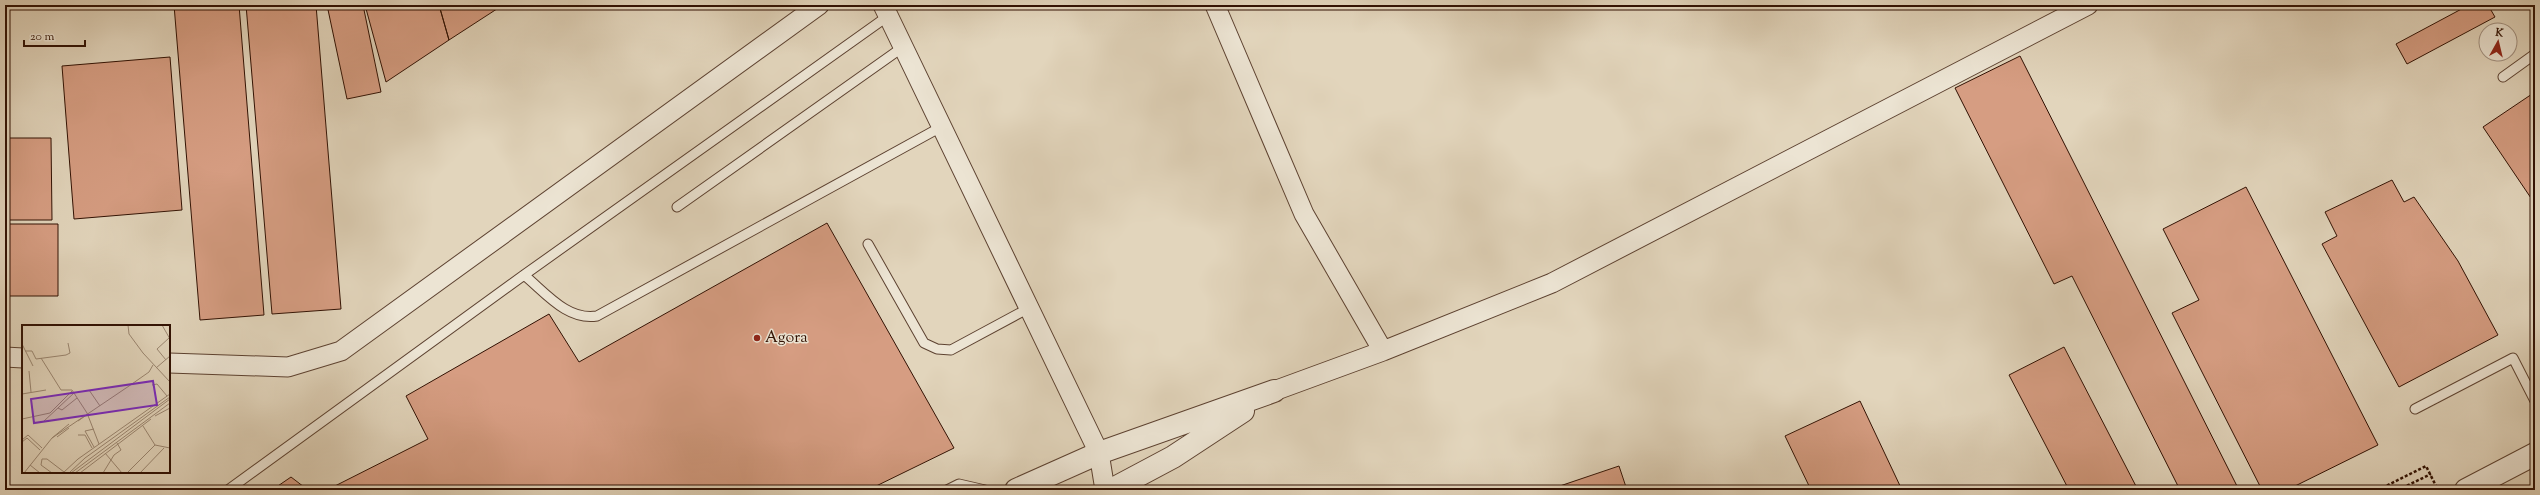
<svg xmlns="http://www.w3.org/2000/svg" width="2540" height="495" font-family="'Sorts Mill Goudy',serif">
<rect width="100%" height="100%" fill="#e2d5bc"/>
<filter id="stains"><feTurbulence type="fractalNoise" baseFrequency=".005" numOctaves="4"/><feColorMatrix values="0 0 0 0 .2 0 0 0 0 .09 0 0 0 0 .02 0 0 0 .5 -.17"/></filter>
<radialGradient id="worn" r=".72"><stop offset=".6" stop-color="#630" stop-opacity="0"/><stop offset="1" stop-color="#630" stop-opacity=".3"/></radialGradient>
<path fill="#d69d82" stroke="#311103" d="M174,5H239L264,315L200,320Z
M246,5H316L341,309L272,314Z
M327,5H363L381,92L347,99Z
M365,5H439L449,40L386,82Z
M439,5H503L449,40Z
M2469,5H2488L2495,17L2407,64L2396,44Z
M2020,56L2239,490H2180L2072,276L2054,284L1955,88Z
M170,57L182,210L74,219L62,66Z
M2535,92V204L2483,127Z
M5,138H51L52,220H5Z
M2392,180L2404,202L2414,197L2458,261L2498,335L2399,387L2322,244L2337,236L2325,212Z
M2246,187L2378,445L2287,490H2262L2172,313L2199,300L2163,229Z
M827,223L954,448L868,490H327L428,439L406,396L549,314L579,362Z
M5,224H58V296H5Z
M2064,347L2138,490H2069L2009,375Z
M1860,401L1902,490H1811L1785,436Z
M1619,466L1627,490H1548Z
M291,477L308,490H272Z"/>
<g fill="none" stroke-linecap="round" stroke-linejoin="round">
<g stroke="#5d4231" stroke-width="11">
<path id="service" d="M2503,77L2535,54
M677,207L903,47
M868,244L924,343L937,349L951,350L1029,308
M524,275C545,292 567,321 597,316L941,127
M2415,409L2513,358L2535,401
M228,490L524,275L888,16
M947,490L959,484L985,490"/>
</g>
<g stroke="#5d4231" stroke-width="21">
<path id="minor" d="M883,5L1099,453L1105,490
M1215,5L1304,214L1383,351
M5,357L23,358
M169,363L288,367L341,351L819,5
M1274,391L1383,351L1552,283L2088,5"/>
</g>
<g stroke="#5d4231" stroke-width="24">
<path id="tertiary" d="M1016,490L1099,453L1274,391
M1111,490L1173,457L1243,411
M2466,490L2535,454"/>
</g>
<path stroke="#311103" stroke-width="2.5" stroke-dasharray="3 2" stroke-linecap="butt" d="M2378,490L2426,466L2438,490
M2398,490L2431,474"/>
<use href="#service" stroke="#ece4d3" stroke-width="9"/>
<use href="#minor" stroke="#ece4d3" stroke-width="19"/>
<use href="#tertiary" stroke="#ece4d3" stroke-width="22"/>
</g>
<circle fill="#8f2418" stroke="#ece4d3" stroke-width="1.5" cx="757" cy="338" r="4"/>
<g text-anchor="middle" dominant-baseline="central" stroke-width="3" stroke-linejoin="round" paint-order="stroke">
<g font-size="16" fill="#311103" stroke="#ece4d3" text-anchor="start">
<text x="765" y="338">Agora</text>
</g>
</g>
<g transform="translate(22 325)">
<rect width="148" height="148" fill="#e2d5bc"/>
<path fill="none" stroke="#9b8772" stroke-width="1" d="M106,0L107,9L121,28L148,57M140,0L148,14M0,19L11,41M3,26H10L14,34L44,30L48,28L46,18M19,33L39,65H50L65,88L77,119M144,35L135,24L147,13M134,43L148,31M7,46L9,67M130,60L135,59L145,71M67,65L78,81M0,69L24,65M36,83L40,85L55,73M133,91L148,83M0,94L28,88L50,66M22,96L52,68M56,96L66,89M121,101L133,120L148,123M72,104L63,106L72,122M56,110H63L70,123M35,112L47,103M30,113L47,99M0,115L6,110L20,123M0,117L5,113L18,125M83,128L100,148M8,140L18,148M2,148L30,113L107,61L127,47L131,40M30,148L19,140L20,134H25L42,147M41,148L56,134L148,69M47,148L63,133L148,72M49,148L148,74M53,148L148,78M58,148L129,94M81,148L92,130L99,125L95,118M105,148L133,120M118,148L142,123"/>
<path fill="#7b2cbf" fill-opacity="0.15" stroke="#7b2cbf" stroke-width="2" d="M131,56L135,80L12,98L9,74Z"/>
<rect width="148" height="148" fill="none" stroke="#311103" stroke-width="2"/>
</g>
<rect width="2540" height="495" fill="none" stroke="#e2d5bc" stroke-width="20"/>
<rect x="6" y="6" width="2528" height="483" fill="none" stroke="#311103" stroke-width="2"/>
<rect x="10" y="10" width="2520" height="475" fill="none" stroke="#311103"/>
<g transform="translate(2498 42) rotate(8)"><circle r="19" fill="#ece4d3" stroke="#a19080"/>
<path d="M0-3L7 15L0 10L-7 15Z" fill="#8f2418"/>
<text y="-6" font-size="11" font-weight="bold" text-anchor="middle" fill="#311103">K</text>
</g>
<path d="M24 40v6h61v-6" fill="none" stroke="#311103" stroke-width="2"/>
<text x="30" y="40" font-size="12" fill="#311103" stroke="#ece4d3" stroke-width="3" paint-order="stroke">20 m</text>
<rect width="100%" height="100%" filter="url(#stains)"/>
<rect width="100%" height="100%" fill="url(#worn)"/>
</svg>
